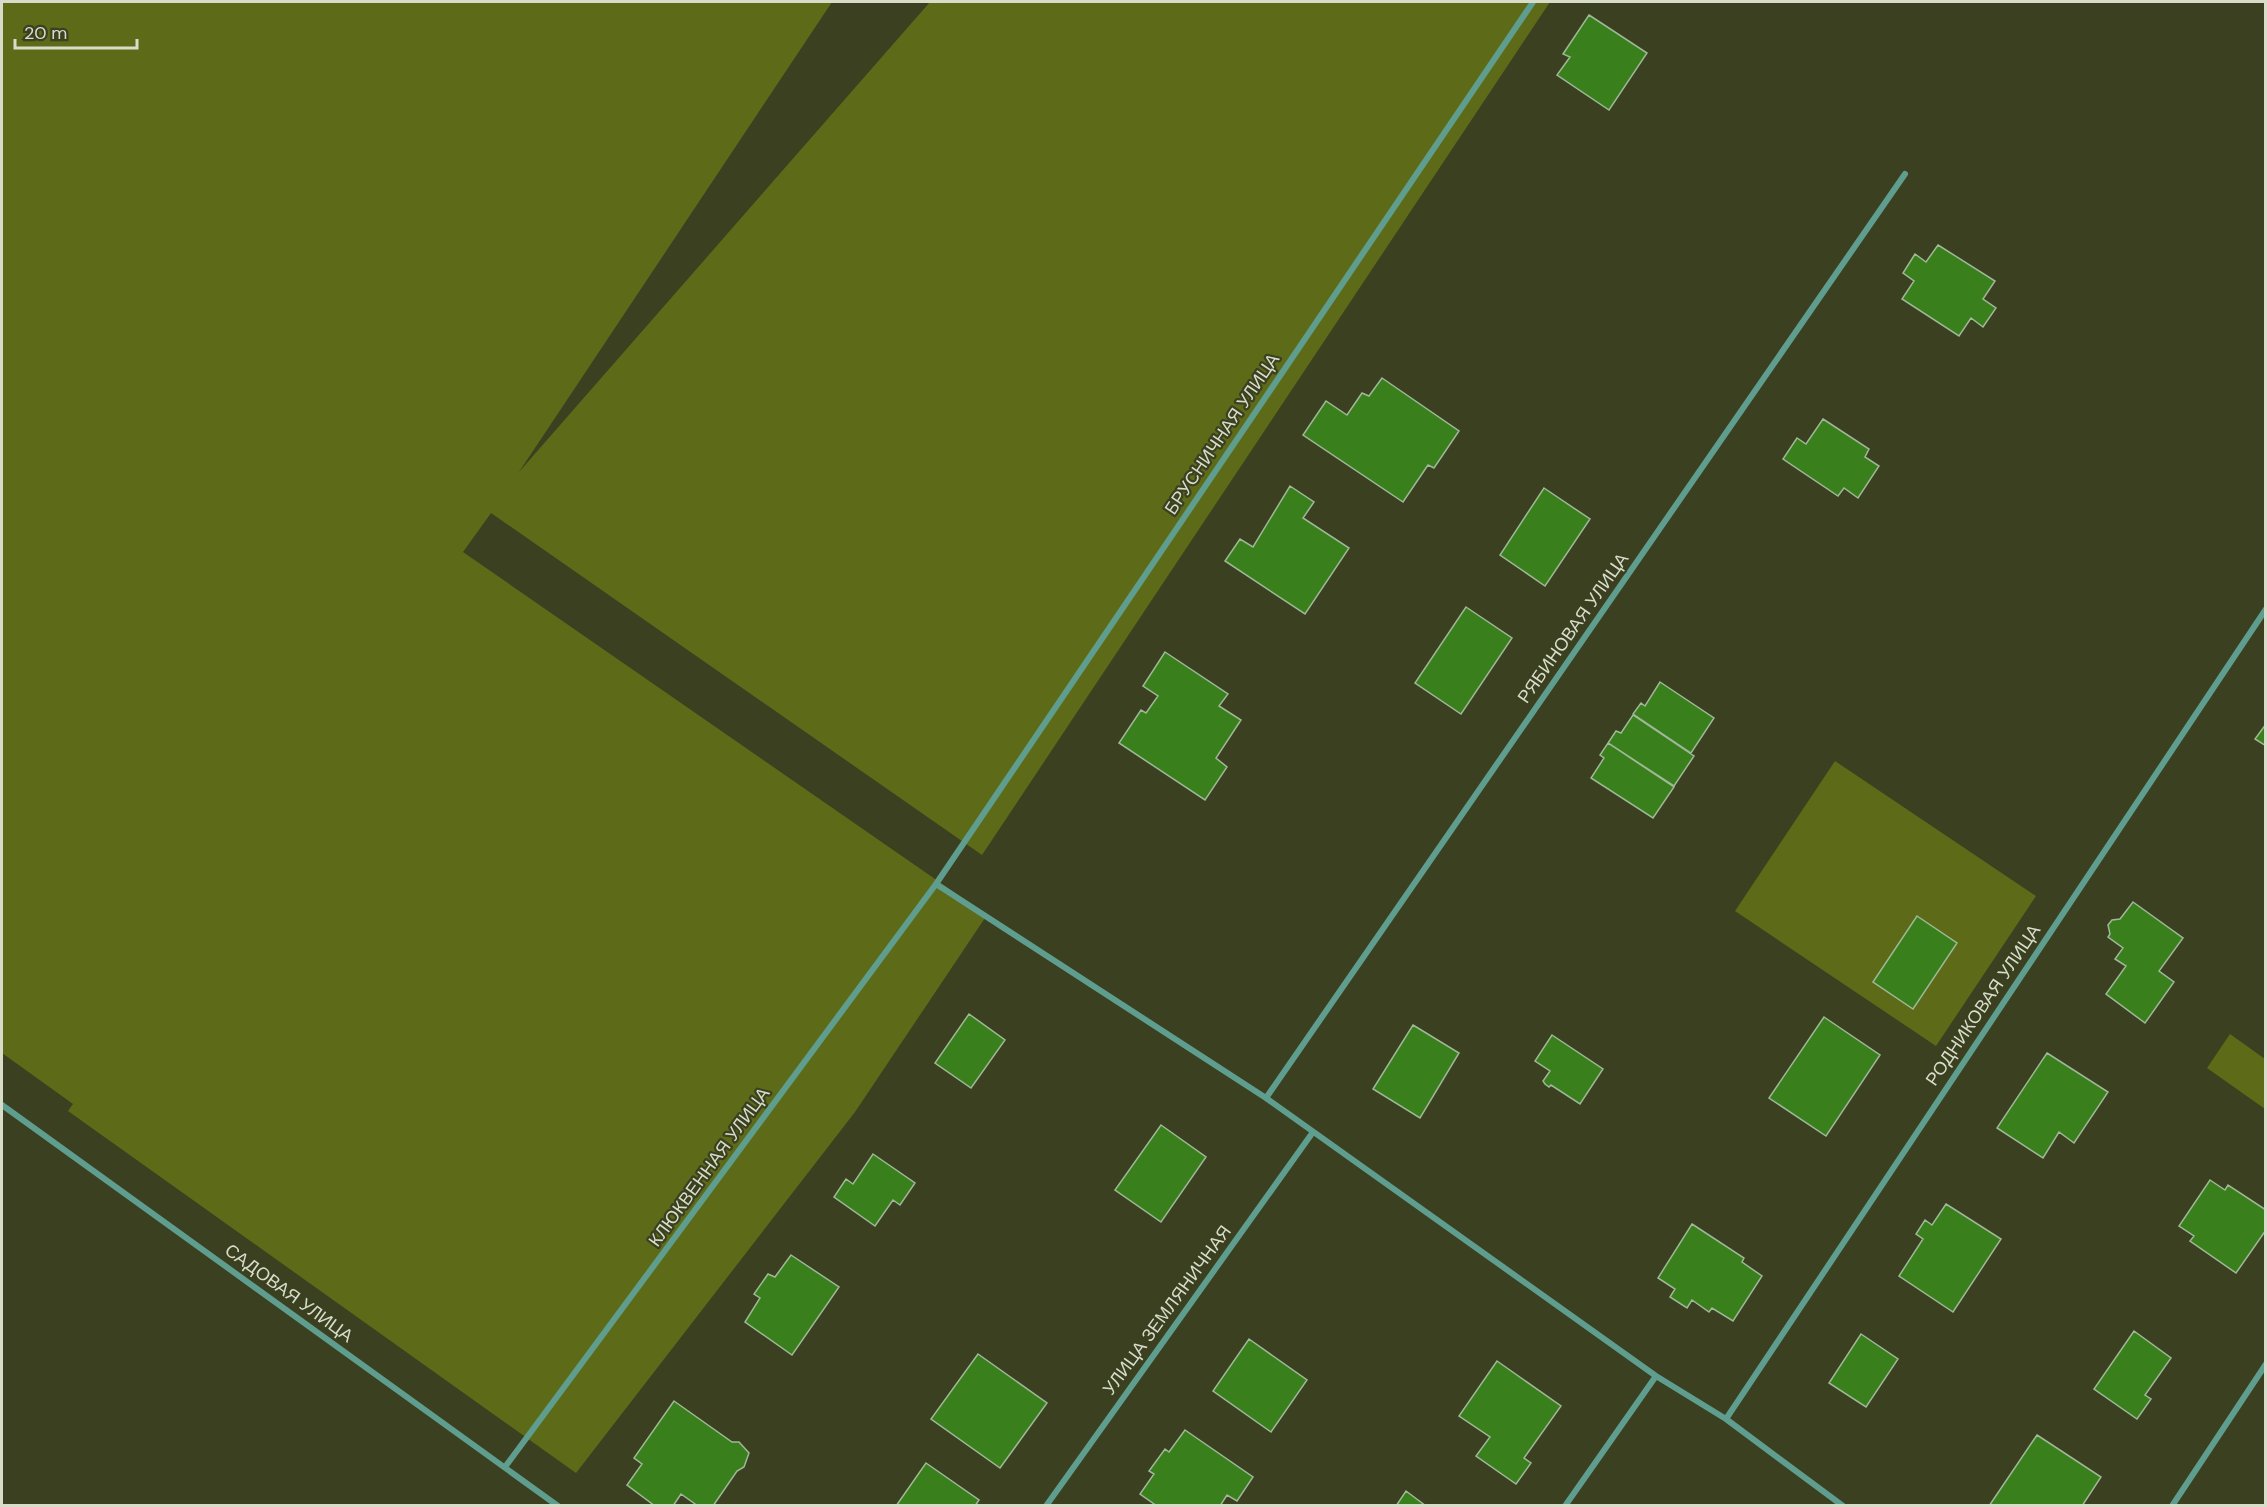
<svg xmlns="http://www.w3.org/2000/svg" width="2267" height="1507" font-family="'DM Sans',sans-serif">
<rect width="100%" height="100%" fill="#3a4020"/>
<path fill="#5d6b18" d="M2,2H832L519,472L930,2H1550L982,855L491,513L463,552L987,915L855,1112L576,1473L68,1111L73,1104L2,1053Z
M1835,761L2036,896L1936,1046L1735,911Z
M2230,1034L2265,1059V1109L2207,1068Z"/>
<path fill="#39801d" stroke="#a0b899" stroke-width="1.5" d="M1589,15L1647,53L1609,110L1557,75L1570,57L1563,54Z
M1938,245L1995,281L1983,299L1996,308L1983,327L1971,318L1959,336L1902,299L1914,281L1903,273L1915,254L1926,262Z
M1382,378L1459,431L1434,468L1428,465L1403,502L1303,435L1326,401L1347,415L1362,393L1369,396Z
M1823,419L1869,449L1865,457L1879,466L1858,498L1844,488L1838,496L1783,459L1797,438L1806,444Z
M1290,486L1314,502L1303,518L1349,548L1305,614L1225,561L1240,539L1253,547Z
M1544,488L1590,519L1545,586L1500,555Z
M1466,607L1512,638L1461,714L1415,683Z
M1165,652L1228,694L1219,706L1241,720L1216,758L1227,767L1205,800L1119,743L1141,710L1146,713L1158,696L1143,686Z
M1660,682L1714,718L1691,753L1633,714L1641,703L1645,706Z
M1633,715L1694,756L1674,786L1608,743L1616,731L1621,733Z
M2266,724V746L2255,739Z
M1608,743L1674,787L1653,818L1591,778L1604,758L1600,755Z
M2133,902L2183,938L2159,971L2174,982L2145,1023L2106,994L2126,966L2115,959L2123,948L2108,937L2110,934L2108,925L2112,920L2120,919Z
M1917,916L1957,943L1913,1009L1873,982Z
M969,1014L1005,1040L971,1088L935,1063Z
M1824,1017L1880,1055L1826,1136L1769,1098Z
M1413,1025L1459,1053L1420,1118L1373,1089Z
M1552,1035L1603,1069L1580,1104L1551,1085L1549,1087L1545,1084L1543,1081L1550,1071L1535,1061Z
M2047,1053L2108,1092L2074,1143L2059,1132L2043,1158L1997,1128Z
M1161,1125L1206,1157L1161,1222L1115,1190Z
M873,1154L915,1183L900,1205L893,1200L875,1226L834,1197L846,1179L853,1184Z
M2210,1180L2225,1190L2228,1185L2266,1210V1230L2236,1273L2190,1241L2194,1236L2179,1226Z
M1946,1204L2001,1239L1953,1312L1899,1276L1923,1239L1916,1234L1925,1220L1932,1225Z
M1692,1224L1744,1258L1742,1262L1762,1276L1733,1321L1712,1308L1709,1312L1692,1300L1687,1308L1670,1297L1675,1289L1658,1278Z
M791,1255L839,1287L792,1355L745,1322L760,1298L754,1294L768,1274L775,1277Z
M2134,1331L2171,1358L2145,1395L2151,1399L2137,1419L2094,1389Z
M1861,1334L1898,1359L1866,1407L1829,1383Z
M1249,1339L1307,1380L1271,1432L1213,1391Z
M978,1354L1047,1403L1000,1468L931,1419Z
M1497,1361L1561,1406L1524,1458L1531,1463L1516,1484L1476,1456L1490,1437L1459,1416Z
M674,1401L732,1442H739L749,1453L744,1467L737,1471L713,1506H698L681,1494L673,1506H655L627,1485L642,1464L634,1458Z
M1185,1430L1253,1477L1237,1501L1227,1495L1220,1506H1157L1140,1494L1154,1474L1149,1471L1165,1449L1169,1452Z
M2037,1435L2101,1477L2082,1506H1989Z
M926,1463L979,1500L975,1506H896Z
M1406,1491L1426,1506H1396Z"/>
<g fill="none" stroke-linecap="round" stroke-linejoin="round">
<path stroke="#5f9d8f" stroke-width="6" d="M936,884L1266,1098L1656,1376L1726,1419L1843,1506
M1266,1098L1905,174
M2,1105L558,1506
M1726,1419L2266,609
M505,1467L936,884L1533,2
M1046,1506L1313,1132
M1565,1506L1656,1376
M2172,1506L2266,1364"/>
</g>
<g text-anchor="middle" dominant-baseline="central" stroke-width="4.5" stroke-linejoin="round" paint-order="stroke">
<g font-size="18" fill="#d8ddca" stroke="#3a4020">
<text transform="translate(1222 434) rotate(-56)">БРУСНИЧНАЯ УЛИЦА</text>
<text transform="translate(1573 628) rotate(-55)">РЯБИНОВАЯ УЛИЦА</text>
<text transform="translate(1983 1005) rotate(-56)">РОДНИКОВАЯ УЛИЦА</text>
<text transform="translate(709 1167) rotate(-54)">КЛЮКВЕННАЯ УЛИЦА</text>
<text transform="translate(289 1293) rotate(36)">САДОВАЯ УЛИЦА</text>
<text transform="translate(1167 1310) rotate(-54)">УЛИЦА ЗЕМЛЯНИЧНАЯ</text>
</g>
</g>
<rect width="2267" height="1507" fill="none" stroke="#d8ddca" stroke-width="6"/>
<path d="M15 39v9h122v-9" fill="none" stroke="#d8ddca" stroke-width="3"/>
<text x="24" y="39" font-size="18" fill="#d8ddca" stroke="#3a4020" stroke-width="4.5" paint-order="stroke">20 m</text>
</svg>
